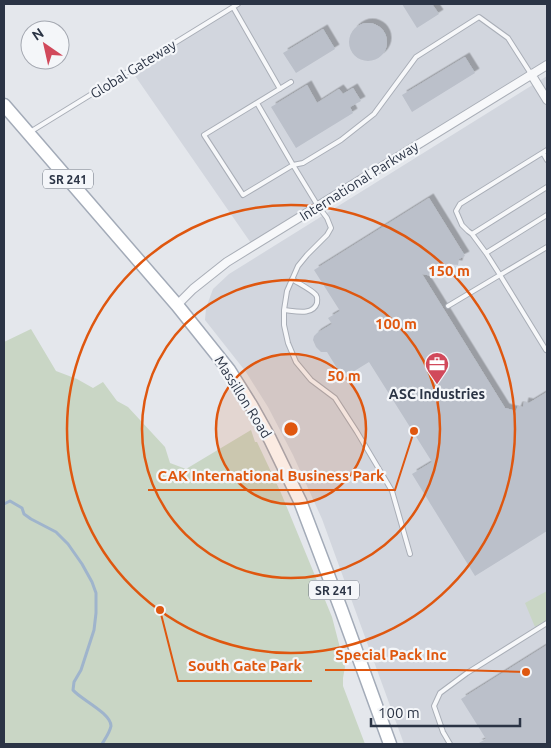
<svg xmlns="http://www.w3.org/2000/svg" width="551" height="748" font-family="Ubuntu,sans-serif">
<defs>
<filter id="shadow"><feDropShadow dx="4.5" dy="-4.5" stdDeviation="0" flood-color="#0004"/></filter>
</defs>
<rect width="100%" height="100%" fill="#e4e7ec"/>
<path fill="#d2d6de" d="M238,4H547V65L253,246L131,70Z
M547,76V744H404L322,519L293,455L268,407L246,372L205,320L206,308L213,289L229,274Z"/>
<path fill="#c9d6c5" d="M31,329L56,371L77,379L93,388L103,382L117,401L128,407L165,447L170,463L186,469L251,430L255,442H257L281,493L332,617L345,667L343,678V686L365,744H4V342Z
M547,591V620L535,627L525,603Z"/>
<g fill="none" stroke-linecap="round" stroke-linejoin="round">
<path stroke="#9fb4cc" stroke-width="3" d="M4,504L10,501L22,508L24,514L31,519L56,532L68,544L82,564L92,582L96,593V613L94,630L81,670L74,682L73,690C80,699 111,713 111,726C110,732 105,739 102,744"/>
</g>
<path fill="#bbc0ca" filter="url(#shadow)" d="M402,4H432L439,14L417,28Z
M349 42a19 19 0 1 1 38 0a19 19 0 1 1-38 0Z
M323,29L335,49L296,73L283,53Z
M465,57L475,73L412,112L402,95Z
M307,85L317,103L339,89L343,94L353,88L361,101L350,107L353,113L296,148L271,107Z
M429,198L465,256L459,259L458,265L452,264L451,269L446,268L444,273L439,272L437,277L422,274L505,408L516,411L518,406L523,407L524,402L529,403L547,392V531L475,576L412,474L432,462L369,362L343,378L327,352H321L316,347L313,340L314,336L317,333L332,324L328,318L340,311L314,270Z
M547,645V744H477L486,739L461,699Z"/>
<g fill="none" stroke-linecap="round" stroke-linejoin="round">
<g stroke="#a9aeb7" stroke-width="6">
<path id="lane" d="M233,7L280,89
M291,82L204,135L243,195L293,165L318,206L327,218L331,228L327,235L307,255L298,266L287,291L284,310V325L288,343L296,362L311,380L335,398L357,432L392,491L410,554
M257,103L293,165L303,163L341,140L374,114L416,57L479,17L508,38L531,74
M30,132L238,4
M547,150L460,204L456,211L462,225L468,231L472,234L486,253L547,215
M543,153L547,160
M472,234L547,187
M486,253L500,275L547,247
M448,306L500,275L546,350
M284,310C295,311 313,316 317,303C317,300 318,298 316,295C312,290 298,283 292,279
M450,744L443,732L434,706L440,693L467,673L547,623"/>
</g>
<g stroke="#a9aeb7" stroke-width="10">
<path id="street" d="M531,74L547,100
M177,305L193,289L227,262L547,65"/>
</g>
<g stroke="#a3abb8" stroke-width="15">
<path id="primary" d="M4,105L177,305L229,370L251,405L270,439L300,501L341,609L390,744"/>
</g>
<use href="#lane" stroke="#f7f8fa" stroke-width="4"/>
<use href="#street" stroke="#f7f8fa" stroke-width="8"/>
<use href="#primary" stroke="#fff" stroke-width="12"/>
</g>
<circle cx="291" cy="429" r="75" fill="#df570f" fill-opacity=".12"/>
<g fill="none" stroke="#df570f" stroke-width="2.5">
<circle cx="291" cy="429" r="75"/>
<circle cx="291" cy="429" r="149"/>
<circle cx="291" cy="429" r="224"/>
</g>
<defs>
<g id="office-pin" transform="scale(1.25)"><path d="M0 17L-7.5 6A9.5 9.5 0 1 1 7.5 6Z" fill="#d1495b" stroke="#f4f6f9"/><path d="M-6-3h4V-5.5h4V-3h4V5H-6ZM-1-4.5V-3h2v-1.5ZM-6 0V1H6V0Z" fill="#fff"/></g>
</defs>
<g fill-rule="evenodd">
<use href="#office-pin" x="437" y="364"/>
</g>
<g text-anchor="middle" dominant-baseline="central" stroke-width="4.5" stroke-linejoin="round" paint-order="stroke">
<g fill="#f4f6f9" stroke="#676e7b" stroke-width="1">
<rect x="43" y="169.5" width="50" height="19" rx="4"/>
<rect x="309" y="580.5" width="50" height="19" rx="4"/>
</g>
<g font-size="12" font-weight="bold" fill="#2b3445">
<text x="68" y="179">SR 241</text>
<text x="334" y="590">SR 241</text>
</g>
<g font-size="14" fill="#2b3445" stroke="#f4f6f9">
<text transform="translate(133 69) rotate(-32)">Global Gateway</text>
<text transform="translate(359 181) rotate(-32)">International Parkway</text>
<text transform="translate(243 397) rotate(58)">Massillon Road</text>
</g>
<g font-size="14" font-weight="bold" fill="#2b3445" stroke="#f4f6f9">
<text x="437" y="394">ASC Industries</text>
</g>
</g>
<circle cx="291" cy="429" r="8" fill="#df570f" stroke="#f4f6f9" stroke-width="2.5"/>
<g font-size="15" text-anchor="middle" font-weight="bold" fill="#df570f" stroke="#f4f6f9" stroke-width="4.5" stroke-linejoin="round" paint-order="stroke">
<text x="449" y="276">150 m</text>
<text x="396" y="329">100 m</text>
<text x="344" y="381">50 m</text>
</g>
<path fill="none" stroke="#df570f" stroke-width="2" d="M414 431L395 490H148M526 672L457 670H325M160 610L178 681H312"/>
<g fill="#df570f" stroke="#f4f6f9" stroke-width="2">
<circle cx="414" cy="431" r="5"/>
<circle cx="526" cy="672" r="5"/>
<circle cx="160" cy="610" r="5"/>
</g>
<g font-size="15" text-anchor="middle" font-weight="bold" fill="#df570f" stroke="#f4f6f9" stroke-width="4.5" stroke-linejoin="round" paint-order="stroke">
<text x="271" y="481">CAK International Business Park</text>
<text x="391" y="660">Special Pack Inc</text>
<text x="245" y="671">South Gate Park</text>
</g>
<rect width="551" height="748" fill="none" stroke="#2b3445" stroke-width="10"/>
<g transform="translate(45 45) rotate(326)"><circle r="24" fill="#f4f6f9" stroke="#a4a8b1"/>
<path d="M0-4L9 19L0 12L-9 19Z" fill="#d1495b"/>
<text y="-8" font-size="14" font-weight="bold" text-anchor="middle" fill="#2b3445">N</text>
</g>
<path d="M371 718v8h149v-8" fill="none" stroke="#2b3445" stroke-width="2.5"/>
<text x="378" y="718" font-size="15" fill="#2b3445" stroke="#f4f6f9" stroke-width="4" paint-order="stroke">100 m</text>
</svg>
